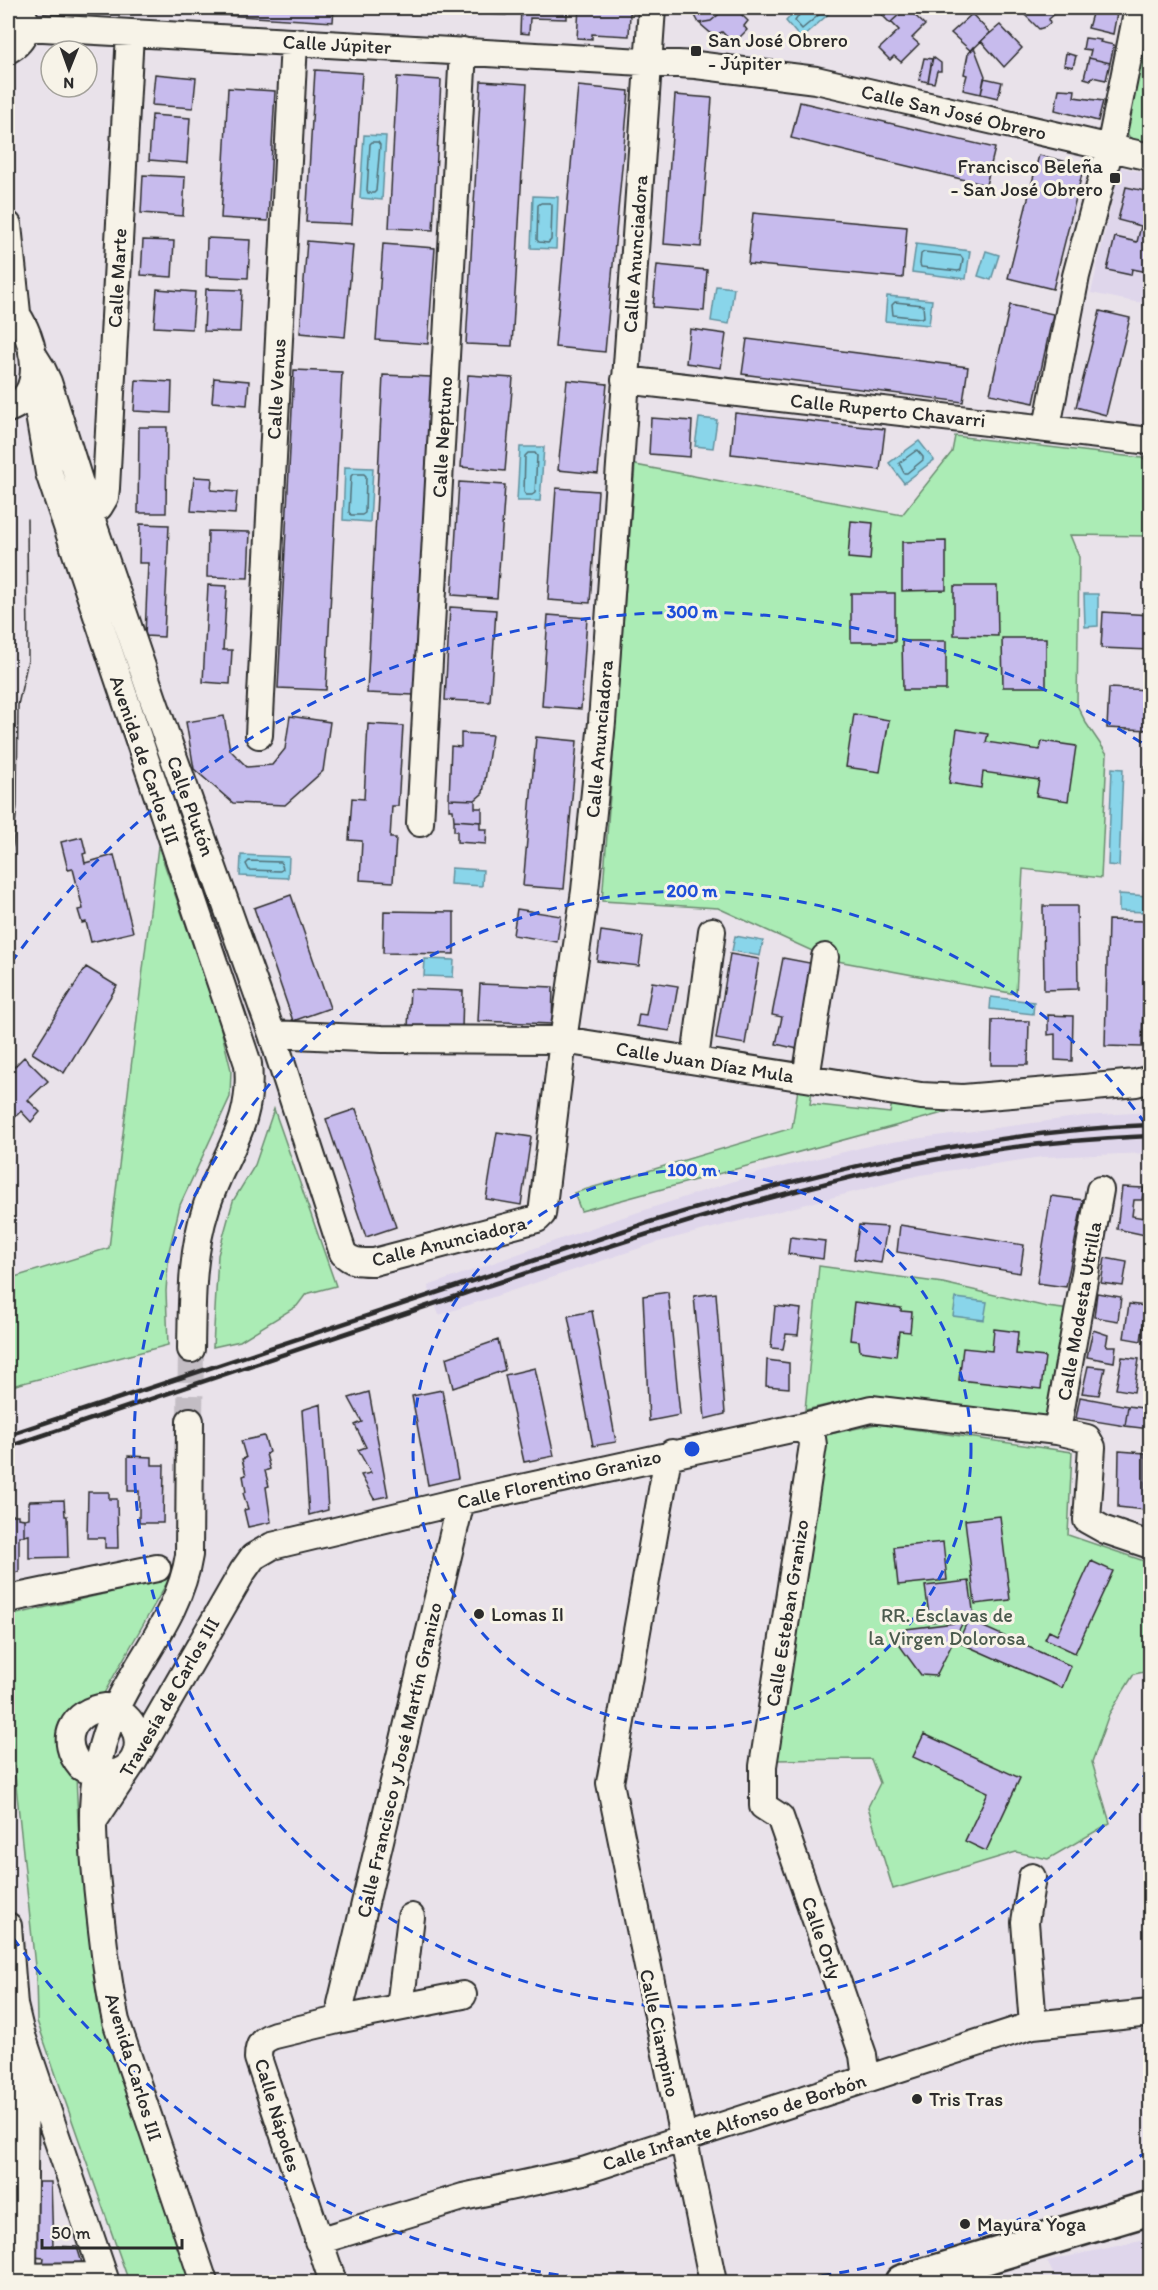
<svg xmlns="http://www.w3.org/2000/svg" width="1158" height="2290" font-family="Itim,sans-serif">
<rect width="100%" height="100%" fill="#e9e2ea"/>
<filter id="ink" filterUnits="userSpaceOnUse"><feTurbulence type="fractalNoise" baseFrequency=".0167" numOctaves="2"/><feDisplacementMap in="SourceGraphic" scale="12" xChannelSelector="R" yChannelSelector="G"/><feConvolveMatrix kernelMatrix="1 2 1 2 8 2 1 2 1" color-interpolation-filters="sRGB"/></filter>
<g filter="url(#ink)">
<path fill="#dfd6eb" d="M1120,167L1150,174V303L1135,302L1091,293Z
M1150,1112V1153L1042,1157L920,1175L658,1242L439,1315L428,1286L614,1220L765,1171L877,1144L1084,1116Z
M1150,2239V2282H1057L1047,2261Z"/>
<path fill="#abecb5" stroke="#6b8c70" stroke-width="1.5" d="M1150,14V146L1132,141L1125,130Z
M955,436L1150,459V536L1070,535L1079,557L1077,705L1086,723L1107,754L1101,878L1023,869L1016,994L832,960L718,908L602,901L635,465L902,515L952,452Z
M158,846L218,1017L231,1070L230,1097L180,1205L169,1251L166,1291L168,1345L8,1387V1279L109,1248Z
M798,1089L812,1091L810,1104L890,1113L892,1102L954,1110L581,1211L574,1193L792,1128Z
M274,1109L336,1286L306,1294L297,1306L240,1341L213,1347L218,1255L233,1201L255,1165Z
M819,1266L943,1283L1047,1307L1070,1310L1053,1417L872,1395L805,1410Z
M877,1424L1072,1452L1068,1535L1150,1563V1671L1134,1674L1109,1714L1092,1762L1110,1823L1048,1859L1016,1852L893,1889L868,1807L880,1783L871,1759L770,1760L825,1435Z
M169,1579L103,1695L73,1707L79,1844L83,1859L99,2004L152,2155L190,2282H129L37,2021L36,1976L8,1709V1616Z"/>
<path fill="#89d5ea" stroke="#63919e" stroke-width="1.5" d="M798,8H835L801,39L786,21Z
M364,135L386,136L382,200L360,198Z
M533,196L558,197L556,249L531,248Z
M916,244L970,251L966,279L912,272Z
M986,251L999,255L991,280L978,276Z
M716,286L734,288L729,324L711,321Z
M887,296L932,300L929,325L885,321Z
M699,418L717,420L713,448L695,446Z
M919,441L934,460L904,483L889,463Z
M520,447H544L540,501H517Z
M345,467L373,468L370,522L343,520Z
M1084,594H1098V626L1085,627Z
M1112,768L1123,769L1119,866L1108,865Z
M241,855L289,857L288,878L240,876Z
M451,868L483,870L482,886L450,884Z
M1119,894L1148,896L1147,912L1119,911Z
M735,936L763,941L760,956L732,951Z
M425,959L454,960L453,977L424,976Z
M991,997L1034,1002L1033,1014L990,1009Z
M956,1298L987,1302L984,1320L953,1316Z"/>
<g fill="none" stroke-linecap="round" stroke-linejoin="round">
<path stroke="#516f77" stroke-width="1.5" d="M802,8L801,12L795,21L802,29L827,8
M372,142H378L380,145L376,191L374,193H368L367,190L370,144Z
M541,203H550L552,205L551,240L548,243L539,242L537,240L538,205Z
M924,252L961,256L963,259L961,270L958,271L921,267L920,264L921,254Z
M895,302L923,305L924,317L921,318L893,315L892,305Z
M917,450L923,457V460L907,473H904L899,463Z
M528,453H535L537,456L535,493L532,495H526L524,492L525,456Z
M353,474H364L366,476L365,513L362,515H351L349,512L351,476Z
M249,861L281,862L283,869L280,871L249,870L246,864Z"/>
</g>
<path fill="#c7bbed" stroke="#2b2b2b" stroke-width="1.5" d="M191,8H334L333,22L190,13Z
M476,8H507L506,15L484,14V10H476Z
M521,8H571H567V19L530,18L529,34L520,33Z
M579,8H632V13H630L629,36L592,34V39L577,38Z
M691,8H726L711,21L699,23Z
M726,8H735L748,21L744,26L747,30L736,41L733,38L730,40L722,32L714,36L699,23L711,21Z
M875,8H906L890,23Z
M907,8L925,25L912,38L919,44L901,62L894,56L890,60L879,49L899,30L891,22Z
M1018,8H1053L1057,12L1049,19L1050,23L1045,27L1039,29Z
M1093,10L1117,13L1113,34L1088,28Z
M972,14L990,33L971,51L951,33Z
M1000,25L1022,48L1004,67L981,41Z
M1085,38L1101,40L1100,42L1114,45L1110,63L1089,58L1091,50L1083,49Z
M974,47L985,76L981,94L963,90L967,75L964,74L968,54Z
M1066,53L1076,56L1073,67L1064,65Z
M933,57L941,63V71H937L934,83L928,82Z
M924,58L932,59L928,82L919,80Z
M1089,58L1110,63L1106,80L1092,77L1091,80L1084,78Z
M315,70L362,73L352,224L306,222Z
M155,74L196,78L193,108L152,105Z
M397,77L441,80L433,230L389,228Z
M984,78L1002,82L998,98L981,94Z
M481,81L527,84L512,346L466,344Z
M578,86L629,91L605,352L555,347Z
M228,88L275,91L268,221L221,218Z
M1059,89L1075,90L1074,97L1103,101L1098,121L1055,110Z
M675,95L712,98L701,247L664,244Z
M800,102L995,148L986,185L791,138Z
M152,115L190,118L187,163L149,160Z
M1039,155L1084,166L1053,289L1008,278Z
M143,175L185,177L183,216L141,213Z
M1126,187L1150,192V279H1147L1148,272L1132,269L1131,275L1107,270L1115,237L1137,242L1141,226L1118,220Z
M753,213L907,227L903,278L748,264Z
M207,238L250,240L248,278L206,276Z
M143,240L174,241L172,277L141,275Z
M307,241L353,245L345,337L300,333Z
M383,244L435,248L428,344L376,340Z
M657,265L707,270L704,311L653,307Z
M157,289L195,292L192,329L154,327Z
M206,289L242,290L240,332L204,331Z
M1010,305L1053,314L1034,403L990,394Z
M1100,311L1130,318L1106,415L1076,407Z
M690,329L726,334L721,368L686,363Z
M747,339L968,367L963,402L742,374Z
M294,370L342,372L326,690L278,688Z
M383,375L431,377L414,695L367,693Z
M468,375L513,378L505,471L461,467Z
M214,378L249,381L247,405L212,402Z
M136,380L172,382L171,413L134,411Z
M567,380L607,384L598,474L558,470Z
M1150,384V415L1144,413Z
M735,413L885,429L880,470L731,454Z
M651,418L692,421L690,457L649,454Z
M139,427H167L166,513H138Z
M194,477L212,478L211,490L237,492L235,514L191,511Z
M459,482L505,485L497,598L452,595Z
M556,488L598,491L590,603L548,600Z
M851,521L873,523L870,560L848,558Z
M140,524L169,525L164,637L145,636L148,563H139Z
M208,531L250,532L248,578L207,577Z
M946,541V590L902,591V542Z
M208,585L227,586L223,650H232L230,684L203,682Z
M954,586H997L998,636L954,635Z
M851,593H895V642H851Z
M450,607L496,610L490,702L445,700Z
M1103,612L1150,615V650L1101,648Z
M548,615L587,618L581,709L542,706Z
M1002,638H1046V687H1003Z
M902,641H946V690H903Z
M1109,688L1150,690V730L1107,728Z
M854,714L889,720L880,772L846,767Z
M224,716L230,750L247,767L272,765L285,749L290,716L330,722L323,771L285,805L233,803L194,769L186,722Z
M368,724L403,726L398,806H392L390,838H396L393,882L360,880L362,841L349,840L352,798L364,799Z
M957,729L988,734L986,742L1040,750L1042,741L1076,746L1068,801L1036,796L1039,780L983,772L981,788L949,783Z
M461,733L492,735L483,793L475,800L449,799L451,746L461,747Z
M536,737L577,741L564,889L523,886Z
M1145,767H1150V866L1143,865Z
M449,799L475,800V808H482V822L454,820L453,810H449Z
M454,820L480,822V829H487L486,844L457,842V831H454Z
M82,837L86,853L83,854L85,863L114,855L133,932L91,942L86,922L82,923L78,910L83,909L73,869L68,870L61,842Z
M291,895L330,1008L293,1021L254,908Z
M1043,906H1077L1078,989L1044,990Z
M517,909L561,916L557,942L513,935Z
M384,911L454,912V954L383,953Z
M1108,920L1145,921L1142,1047L1105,1046Z
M601,931L643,937L639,966L597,961Z
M730,954L759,959L745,1044L716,1039Z
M783,958L815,964L798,1049L776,1044L782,1017L772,1015Z
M86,967L117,986L64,1073L32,1053Z
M652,982L678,986L670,1031L637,1026L639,1014L646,1015Z
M480,984L553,987L552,1024L478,1021Z
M410,989L463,991L462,1029L408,1027Z
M1048,1015L1073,1016L1072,1061L1055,1060V1034L1048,1035Z
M992,1020L1029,1021L1028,1065H991Z
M24,1057L48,1081L28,1100L40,1112L31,1122L21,1111L8,1124V1073Z
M356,1109L396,1227L366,1237L326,1119Z
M497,1132L531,1137L521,1205L486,1199Z
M1122,1187L1144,1188L1142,1200H1134L1132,1216L1150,1219V1236L1117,1229Z
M1051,1196L1083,1200L1066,1287L1037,1283Z
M859,1225L887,1227L881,1263L854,1259Z
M900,1225L1024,1245L1020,1273L897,1252Z
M790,1237L825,1241L823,1259L788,1254Z
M1105,1258L1127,1262L1123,1286L1101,1283Z
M668,1292L680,1415L649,1421L643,1296Z
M716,1293L725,1414L705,1419L694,1296Z
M1097,1293L1121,1297L1118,1321L1094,1317Z
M854,1302L901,1308V1311L912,1312L910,1332L899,1331L896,1356L860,1351L859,1341L850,1340Z
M1129,1304L1146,1306L1141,1341L1124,1338Z
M775,1306L801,1309L798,1335L786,1334L783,1349L771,1348Z
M592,1311L616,1442L593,1446L568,1316Z
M994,1329L1018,1332L1016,1354L1045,1357L1041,1389L959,1380L963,1348L992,1351Z
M1093,1330L1108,1335L1106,1346H1116L1114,1362L1087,1357Z
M498,1340L505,1370L453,1388L446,1358Z
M1122,1357L1139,1359L1134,1392L1116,1389Z
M767,1360L789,1363V1388L766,1386Z
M1088,1366L1105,1368L1099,1395L1082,1393Z
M535,1368L554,1456L524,1462L505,1375Z
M442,1390L458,1478L428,1485L412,1396Z
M369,1392L388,1496L374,1499L361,1475L371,1473L358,1450L366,1447L355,1425L362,1422L349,1398Z
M1080,1397L1128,1406L1125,1426L1076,1418Z
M321,1404L328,1510L309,1515L302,1410Z
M1128,1406L1150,1409V1429L1125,1426Z
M264,1436L269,1452L266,1454L270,1469L265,1471L269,1486L266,1487L271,1522L248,1527L244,1510L248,1509L243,1493L246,1492L243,1476L246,1475L242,1459L246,1458L241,1441Z
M1119,1451L1145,1453V1510L1118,1507Z
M128,1456L152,1457V1465H164L163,1523H139V1491H128Z
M88,1492H109V1499H117L118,1548H105V1538H87Z
M64,1500L65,1516H67L68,1557L29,1558V1535L24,1536V1519L29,1518V1503L30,1501Z
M8,1515H18V1518L24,1519V1536H19V1572L8,1573Z
M1000,1516L1010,1600L975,1604L965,1520Z
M943,1542L947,1580L898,1585L894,1547Z
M1091,1561L1113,1571L1075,1653L1045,1639L1049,1631L1057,1635Z
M969,1581L974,1617L930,1622L925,1586Z
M968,1620L1071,1666L1062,1688L958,1642Z
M963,1622L936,1676L921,1675L900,1646L906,1629Z
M924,1734L1020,1778L986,1851L965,1841L988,1792L913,1757Z
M34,2182H51L53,2246L77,2247L83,2266L43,2265L44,2258L33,2257Z"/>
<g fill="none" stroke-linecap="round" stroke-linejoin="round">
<path stroke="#c3bdc4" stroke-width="26" stroke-dasharray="26 13" stroke-linecap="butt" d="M190,1421L191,1349"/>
<g stroke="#2b2b2b" stroke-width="30">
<path id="minor" d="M26,27L696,65L816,80L1150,157
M8,50C25,41 32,23 18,8
M8,225L17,313
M8,304C33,327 51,394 8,409
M32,353L42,369L48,382L87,506L153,699L272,1034L343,1253C352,1263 361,1262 374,1262L537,1219L542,1214L563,1040L585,891L602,722L652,8
M33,380L49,473L248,1064C254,1127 223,1153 206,1208C191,1254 192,1302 191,1349
M625,380L1150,441
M1047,427L1076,276L1110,148L1138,8
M87,506L93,509L99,507L105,497L106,488L130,33
M259,735L294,42
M420,823L463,51
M272,1034L382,1039L563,1040L921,1096L963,1098L1084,1088L1136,1083L1150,1079
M695,1059L712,931
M806,1078L825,957
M190,1421L189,1555C180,1613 141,1655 117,1706C84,1774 92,1840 100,1912C104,1949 108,1985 116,2021L204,2282
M800,1427L812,1438L813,1445L763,1766V1806L780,1817L863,2055L866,2078
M1057,1431L1100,1190
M672,1453L667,1462L610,1783L713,2282
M8,1599L157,1568
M106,1707C159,1720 142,1797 81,1767C58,1740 72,1711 106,1707Z
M93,1822L133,1762L243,1571L253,1557L272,1546L461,1501L800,1427L871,1409L1057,1431L1087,1438L1092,1447L1087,1520L1105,1530L1150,1545
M1032,1877L1025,1922L1033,2025
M8,1926L14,2005L20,2030L106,2282
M400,2007L411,1917
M342,2019L341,2004L461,1501
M318,2241L463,2197L583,2171L1033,2025L1150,2013
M8,2277L104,2276
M23,2282L25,2066
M333,2282L258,2058C258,2045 262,2039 275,2035L342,2019L463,1995"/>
</g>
<g stroke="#2b2b2b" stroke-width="38">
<path id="major" d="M902,2282L1150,2208"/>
</g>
<use href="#minor" stroke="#f7f3e8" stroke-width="26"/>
<use href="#major" stroke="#f7f3e8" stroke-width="33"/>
<path stroke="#2b2b2b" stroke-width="1.5" d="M8,874L13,844L17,806L18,705L28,660L27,519"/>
<path stroke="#2b2b2b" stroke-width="4.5" d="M8,1435L650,1222C814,1172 979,1132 1150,1125
M8,1447C160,1396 313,1345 466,1293C625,1241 784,1186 949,1157C1015,1145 1083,1139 1150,1136"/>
</g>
</g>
<g fill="none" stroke="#1d4ed8" stroke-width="3" stroke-dasharray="10 8">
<circle cx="692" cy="1449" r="279"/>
<path d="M1149 1769A558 558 0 1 1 1149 1129"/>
<path d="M1148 2151A837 837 0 0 1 772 2282M612 2282A837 837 0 0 1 11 1935M11 963A837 837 0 0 1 1148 747"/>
</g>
<g fill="#2b2b2b" stroke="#f7f3e8" stroke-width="2">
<rect x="690" y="45" width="12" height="12" rx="3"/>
<rect x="1109" y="172" width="12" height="12" rx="3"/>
<circle cx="479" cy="1614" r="6"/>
<circle cx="917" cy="2099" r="6"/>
<circle cx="965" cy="2224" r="6"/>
</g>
<g text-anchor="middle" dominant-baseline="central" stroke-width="6" stroke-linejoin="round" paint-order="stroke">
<g font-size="20" fill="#2b2b2b" stroke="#f7f3e8" text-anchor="start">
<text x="708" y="40">San José Obrero<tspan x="708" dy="23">- Júpiter</tspan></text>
<text x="1103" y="166" text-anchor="end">Francisco Beleña<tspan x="1103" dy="23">- San José Obrero</tspan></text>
<text x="491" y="1614">Lomas II</text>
<text x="929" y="2099">Tris Tras</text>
<text x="977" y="2224">Mayura Yoga</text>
</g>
<g font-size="20" fill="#2b2b2b" stroke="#f7f3e8">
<text transform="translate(337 44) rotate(3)">Calle Júpiter</text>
<text transform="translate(954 112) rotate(13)">Calle San José Obrero</text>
<text transform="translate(635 254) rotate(-86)">Calle Anunciadora</text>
<text transform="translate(117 278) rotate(-87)">Calle Marte</text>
<text transform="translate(276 389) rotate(-87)">Calle Venus</text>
<text transform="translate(888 410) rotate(6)">Calle Ruperto Chavarri</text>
<text transform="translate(442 437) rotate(-87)">Calle Neptuno</text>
<text transform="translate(599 739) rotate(-85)">Calle Anunciadora</text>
<text transform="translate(145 760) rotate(71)">Avenida de Carlos III</text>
<text transform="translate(191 806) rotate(70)">Calle Plutón</text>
<text transform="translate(705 1062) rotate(9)">Calle Juan Díaz Mula</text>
<text transform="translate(449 1241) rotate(-14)">Calle Anunciadora</text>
<text transform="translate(1079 1311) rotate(-80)">Calle Modesta Utrilla</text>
<text transform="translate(559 1479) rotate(-13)">Calle Florentino Granizo</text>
<text transform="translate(787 1613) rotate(-81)">Calle Esteban Granizo</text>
<text transform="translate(169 1697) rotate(-60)">Travesía de Carlos III</text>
<text transform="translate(399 1760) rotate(-77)">Calle Francisco y José Martín Granizo</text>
<text transform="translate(822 1938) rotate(71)">Calle Orly</text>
<text transform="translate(660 2033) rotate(78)">Calle Ciampino</text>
<text transform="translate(134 2067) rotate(73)">Avenida Carlos III</text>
<text transform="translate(278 2115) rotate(73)">Calle Nápoles</text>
<text transform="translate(734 2122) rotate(-18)">Calle Infante Alfonso de Borbón</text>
</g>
<g font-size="20" fill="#4b5b4e" stroke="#f7f3e8">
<text x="947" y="1615">RR. Esclavas de<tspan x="947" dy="23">la Virgen Dolorosa</tspan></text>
</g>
</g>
<circle cx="692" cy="1449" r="9" fill="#1d4ed8" stroke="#f7f3e8" stroke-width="3"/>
<g font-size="18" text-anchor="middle" font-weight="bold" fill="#1d4ed8" stroke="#f7f3e8" stroke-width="6" stroke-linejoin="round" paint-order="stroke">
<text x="692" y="618">300 m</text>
<text x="692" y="897">200 m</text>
<text x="692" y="1176">100 m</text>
</g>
<rect width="1158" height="2290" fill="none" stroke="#f7f3e8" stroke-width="30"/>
<rect x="15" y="15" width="1128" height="2260" fill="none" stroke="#2b2b2b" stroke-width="2" filter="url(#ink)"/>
<g transform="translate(69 69) rotate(181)"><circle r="28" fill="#f7f3e8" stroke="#a5a39c" stroke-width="1.5"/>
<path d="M0-4.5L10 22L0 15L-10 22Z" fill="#2b2b2b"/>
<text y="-9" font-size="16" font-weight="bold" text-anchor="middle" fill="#2b2b2b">N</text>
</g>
<path d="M42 2239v9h140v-9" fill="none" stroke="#2b2b2b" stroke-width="3"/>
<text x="51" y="2239" font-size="18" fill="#2b2b2b" stroke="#f7f3e8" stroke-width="4.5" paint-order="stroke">50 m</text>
</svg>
